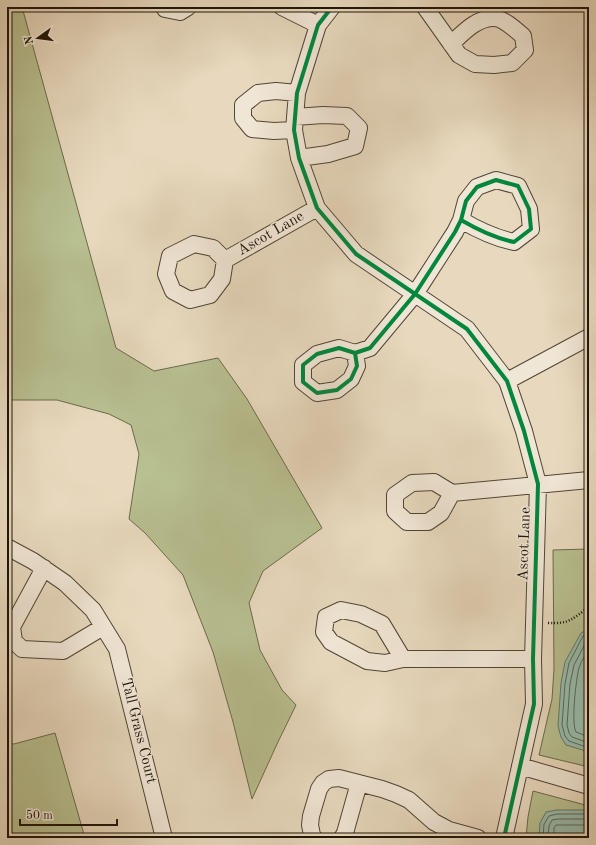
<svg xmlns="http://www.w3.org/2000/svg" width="596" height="845" font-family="'Old Standard TT',serif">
<rect width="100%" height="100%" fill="#e8d9be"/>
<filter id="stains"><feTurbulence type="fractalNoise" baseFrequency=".005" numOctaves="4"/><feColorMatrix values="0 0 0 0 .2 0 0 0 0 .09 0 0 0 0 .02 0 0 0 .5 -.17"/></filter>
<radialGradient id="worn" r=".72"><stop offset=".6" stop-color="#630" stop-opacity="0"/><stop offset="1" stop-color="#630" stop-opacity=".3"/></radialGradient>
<path fill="#b8bf90" stroke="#6b6a4c" d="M7,7H22L116,348L154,371L218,358L247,399L322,528L263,571L249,603L260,650L282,690L296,705L277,744L252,799L233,722L213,652L183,575L145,533L129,519L139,454L131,425L109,414L57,400H10L7,403Z
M589,549V767L539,755L552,699L554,669L553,550Z
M55,733L85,838H7V743L14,744Z
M533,791L589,806V838H526L528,817Z"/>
<path fill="#98bbab" stroke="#67786a" d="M589,629V752L566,745L561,737L558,726L561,683L565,662L581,633Z
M557,810H589V838H539L540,823L546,812Z"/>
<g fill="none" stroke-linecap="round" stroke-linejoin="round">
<path stroke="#5b685a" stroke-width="1" d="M589,633L583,636L569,663L565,684L562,725L565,736L569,741L589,748
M589,639L587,640L574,665L570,684L567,725L569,733L572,737L589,743
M589,648C586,654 581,661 579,668C576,679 571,723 576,732L589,737
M543,838L544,824L549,816L557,814H589
M548,838L549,826L552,820L558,819H589
M554,838V828L556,825H589"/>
<g stroke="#504536" stroke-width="18">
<path id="minor" d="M164,7L165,9L180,12L188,7
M282,7L318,25
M332,7L318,25L297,93L294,130L299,158L317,208L356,254L467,329L507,381L524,431L538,484L533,659L534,704L504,838
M425,7L459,55L475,64L494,65L512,63L525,50L523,36C516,30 503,18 494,18C476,18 463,33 451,44
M295,117L323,115L347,116L359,128L355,146L328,154L299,158
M294,130L274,131L252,129L243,118V105L258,93L276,91L297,93
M225,260L222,279L210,295L190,300L173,291L166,274L170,256L194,244L213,248L225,260L317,208
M355,353L357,366L351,379L337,390L317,393L303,382V365L317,354L339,348L355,353L370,348L415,294L455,232L461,220C478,230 495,238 514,242L531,229L529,209L518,186L496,180L477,187L466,201L461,220
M507,381L589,337
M452,493L441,513L428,522H407L395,511V495L412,483L434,482L452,493L589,480
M7,547L33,561L65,583L93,610L117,649L164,838
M44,568L12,627L14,641L22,649L63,651L103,627
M403,659L385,663L367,661L331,642L324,632L326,617L341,610L361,614L382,624L403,659H533
M520,766L589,786
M314,838L312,835L310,825L311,816L319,789L323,783L329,779L339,778L382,789L396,794L409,800L434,822L449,830L478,838
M342,838L345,833L359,783"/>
</g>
<path stroke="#1e1408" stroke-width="2.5" stroke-dasharray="1 2" stroke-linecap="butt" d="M548,623C570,624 572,619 589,607"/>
<use href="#minor" stroke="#f0e6d5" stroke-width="16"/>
<g stroke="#f0e6d5" stroke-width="6">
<path id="cycleway" d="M332,7L318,25L297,93L294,130L299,158L317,208L356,254L467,329L507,381L524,431L538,484L533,659L534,704L504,838
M355,353L357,366L351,379L337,390L317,393L303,382V365L317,354L339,348L355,353L370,348L415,294L455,232L461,220C478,230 495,238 514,242L531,229L529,209L518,186L496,180L477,187L466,201L461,220"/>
</g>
<use href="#cycleway" stroke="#00873e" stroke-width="4"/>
</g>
<g text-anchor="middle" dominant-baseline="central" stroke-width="3" stroke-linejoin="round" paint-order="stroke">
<g font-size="15" fill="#1e1408" stroke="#f0e6d5">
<text transform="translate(271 234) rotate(-30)">Ascot Lane</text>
<text transform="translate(525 544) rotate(-88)">Ascot Lane</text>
<text transform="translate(138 731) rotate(76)">Tall Grass Court</text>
</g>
</g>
<rect width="596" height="845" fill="none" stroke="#e8d9be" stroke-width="24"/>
<rect x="8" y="8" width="580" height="829" fill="none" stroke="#1e1408" stroke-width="2"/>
<rect x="12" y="12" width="572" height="821" fill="none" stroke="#1e1408"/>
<g transform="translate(38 38) rotate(256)" stroke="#f0e6d5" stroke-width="3" paint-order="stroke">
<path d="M0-3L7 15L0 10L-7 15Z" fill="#1e1408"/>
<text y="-6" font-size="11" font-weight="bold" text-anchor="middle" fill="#1e1408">N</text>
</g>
<path d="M20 819v6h97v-6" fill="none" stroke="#1e1408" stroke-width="2"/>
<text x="26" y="819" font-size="12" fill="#1e1408" stroke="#f0e6d5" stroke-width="3" paint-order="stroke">50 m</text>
<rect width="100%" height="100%" filter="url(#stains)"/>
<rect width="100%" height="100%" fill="url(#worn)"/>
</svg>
